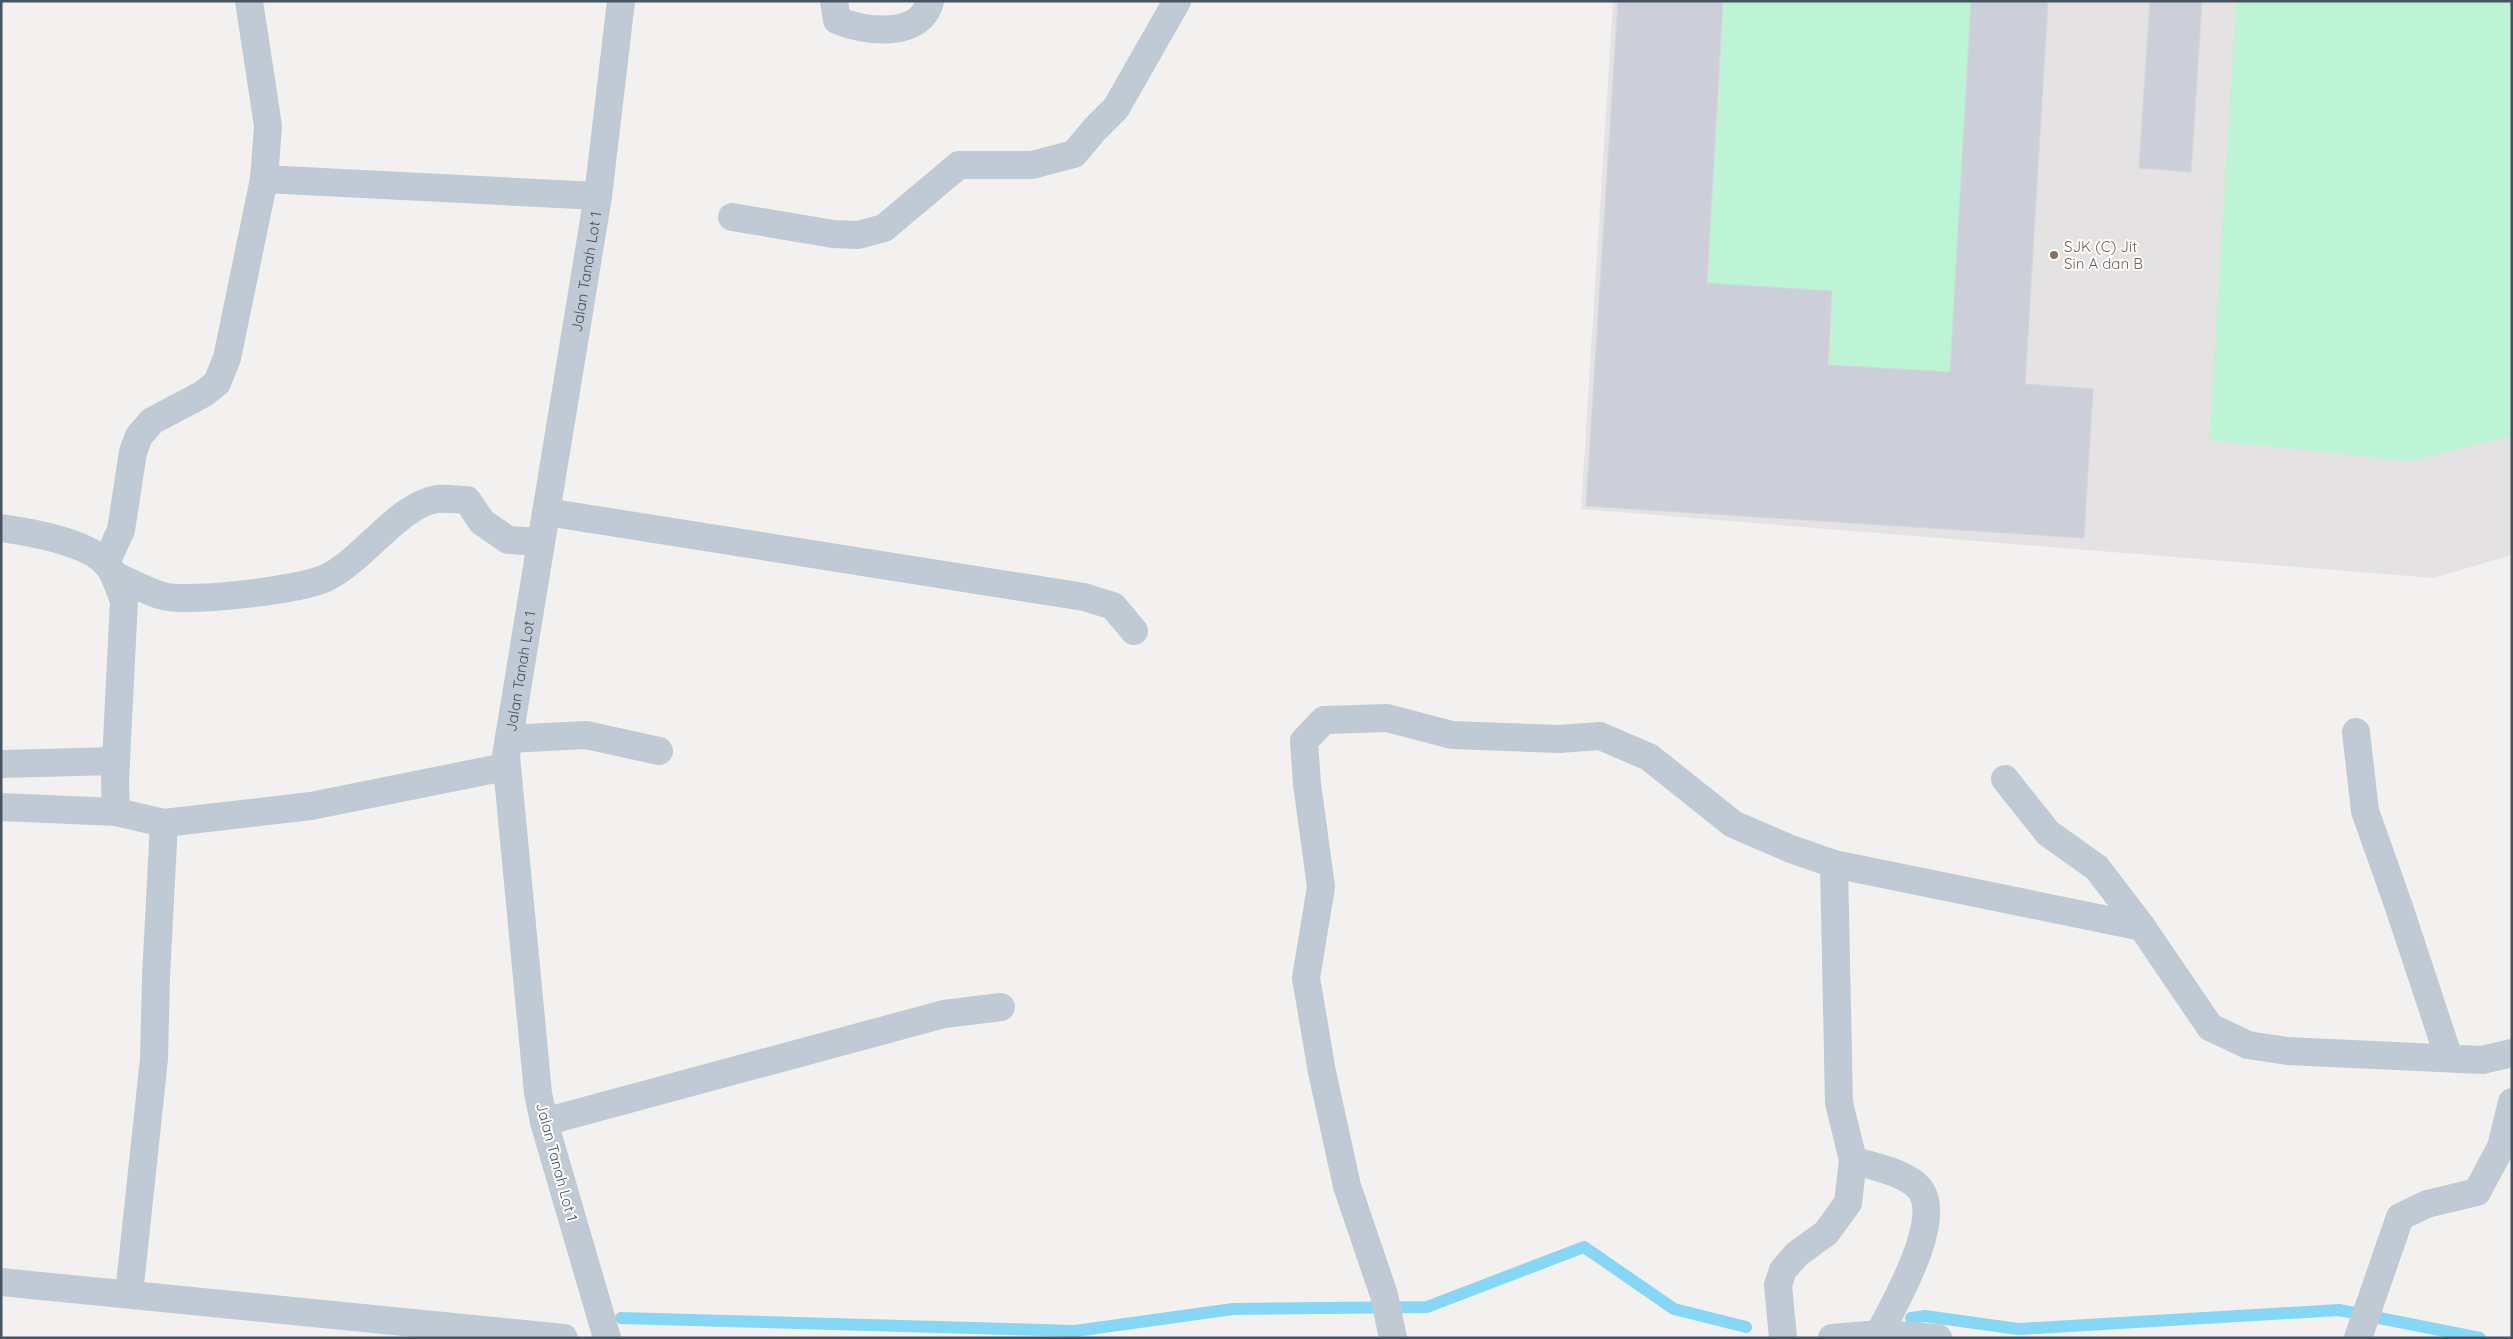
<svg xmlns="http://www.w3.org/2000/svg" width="2513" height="1339" font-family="Quicksand,sans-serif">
<rect width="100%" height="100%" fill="#f3f1f0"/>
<path fill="#e4e2e2" d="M1613,1H2512V555L2433,578L1581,509Z"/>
<path fill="#bcf4d5" d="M1723,1H1971L1950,372L1828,365L1832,291L1707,283Z
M2236,1H2512V436L2409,461L2209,440Z"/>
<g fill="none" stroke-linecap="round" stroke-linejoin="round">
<path stroke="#85d7f5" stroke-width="12" d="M621,1318L1075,1331L1233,1309L1427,1307L1584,1247L1674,1309L1746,1327
M1911,1318L1925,1316L2018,1329L2339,1310L2480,1338"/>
</g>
<path fill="#cccfd7" stroke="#d4d6dd" d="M1618,1H1723L1707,283L1832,291L1828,365L1950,372L1971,1H2048L2025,384L2093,389L2084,538L1586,506Z
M2150,1H2202L2191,172L2139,168Z"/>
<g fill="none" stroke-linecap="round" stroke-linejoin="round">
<g stroke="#c0cad4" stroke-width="28">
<path d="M834,1L837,20C864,32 921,39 930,1"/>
<path d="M264,179L598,196"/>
<path d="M732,217L833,234L858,235L884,228L959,165H1032L1074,154L1095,129L1116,108L1177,1"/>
<path d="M546,512L1084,597L1113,606L1134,631"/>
<path d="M1,528C30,532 86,542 106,563C115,573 119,588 124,601L115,781L116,812"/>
<path d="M106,563L121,530L133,452L139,436L152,421L203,394L217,383L227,358L264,179L268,126L249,1"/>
<path d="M114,575C130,582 147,592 163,596C191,603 300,590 326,578C362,561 400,504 437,499C446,498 458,500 467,500L482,522L508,540L541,542"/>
<path d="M2356,732L2365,811L2399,907L2449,1058"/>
<path d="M509,739L586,735L659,751"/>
<path d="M1,764L116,761"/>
<path d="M2005,779L2048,833L2097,868L2142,927L2210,1027L2248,1045L2287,1051L2482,1060L2512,1053"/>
<path d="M1,807L116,812L164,823L311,806L505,767"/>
<path d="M1834,864L2142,927"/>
<path d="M544,1122L944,1014L1001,1007"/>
<path d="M1853,1160C1874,1167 1905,1172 1919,1188C1945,1218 1894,1304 1879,1334"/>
<path d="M1,1282L564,1338"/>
<path d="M129,1294L154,1059L156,977L164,823"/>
<path id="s1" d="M607,1338L544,1122L538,1093L506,756L598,196L621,1"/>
<path d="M1393,1338L1384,1295L1347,1186L1322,1072L1306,978L1321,887L1307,784L1304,741L1324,720L1387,718L1452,735L1559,739L1600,736L1649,757L1733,824L1791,849L1834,864L1839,1103L1853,1160L1848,1203L1826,1233L1797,1254L1783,1270L1778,1285L1783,1338"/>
<path d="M1832,1338L1879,1334L1938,1338"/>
<path d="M2358,1338L2400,1217L2427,1204L2477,1192L2501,1147L2512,1102"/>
</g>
</g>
<circle fill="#8d6e63" stroke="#fff" stroke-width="2" cx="2054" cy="255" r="5"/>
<g text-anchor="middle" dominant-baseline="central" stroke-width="4" stroke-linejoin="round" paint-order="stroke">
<g font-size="15" fill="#785e54" stroke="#fff" text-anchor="start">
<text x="2064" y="246">SJK (C) Jit<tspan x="2064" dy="17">Sin A dan B</tspan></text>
</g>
<g font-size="15" fill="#465360" stroke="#fff">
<text stroke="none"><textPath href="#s1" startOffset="1084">Jalan Tanah Lot 1</textPath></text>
<text stroke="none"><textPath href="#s1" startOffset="679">Jalan Tanah Lot 1</textPath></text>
<text transform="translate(557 1162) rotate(75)">Jalan Tanah Lot 1</text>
</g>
</g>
<rect width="2513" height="1339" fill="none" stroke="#465360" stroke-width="5"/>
</svg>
